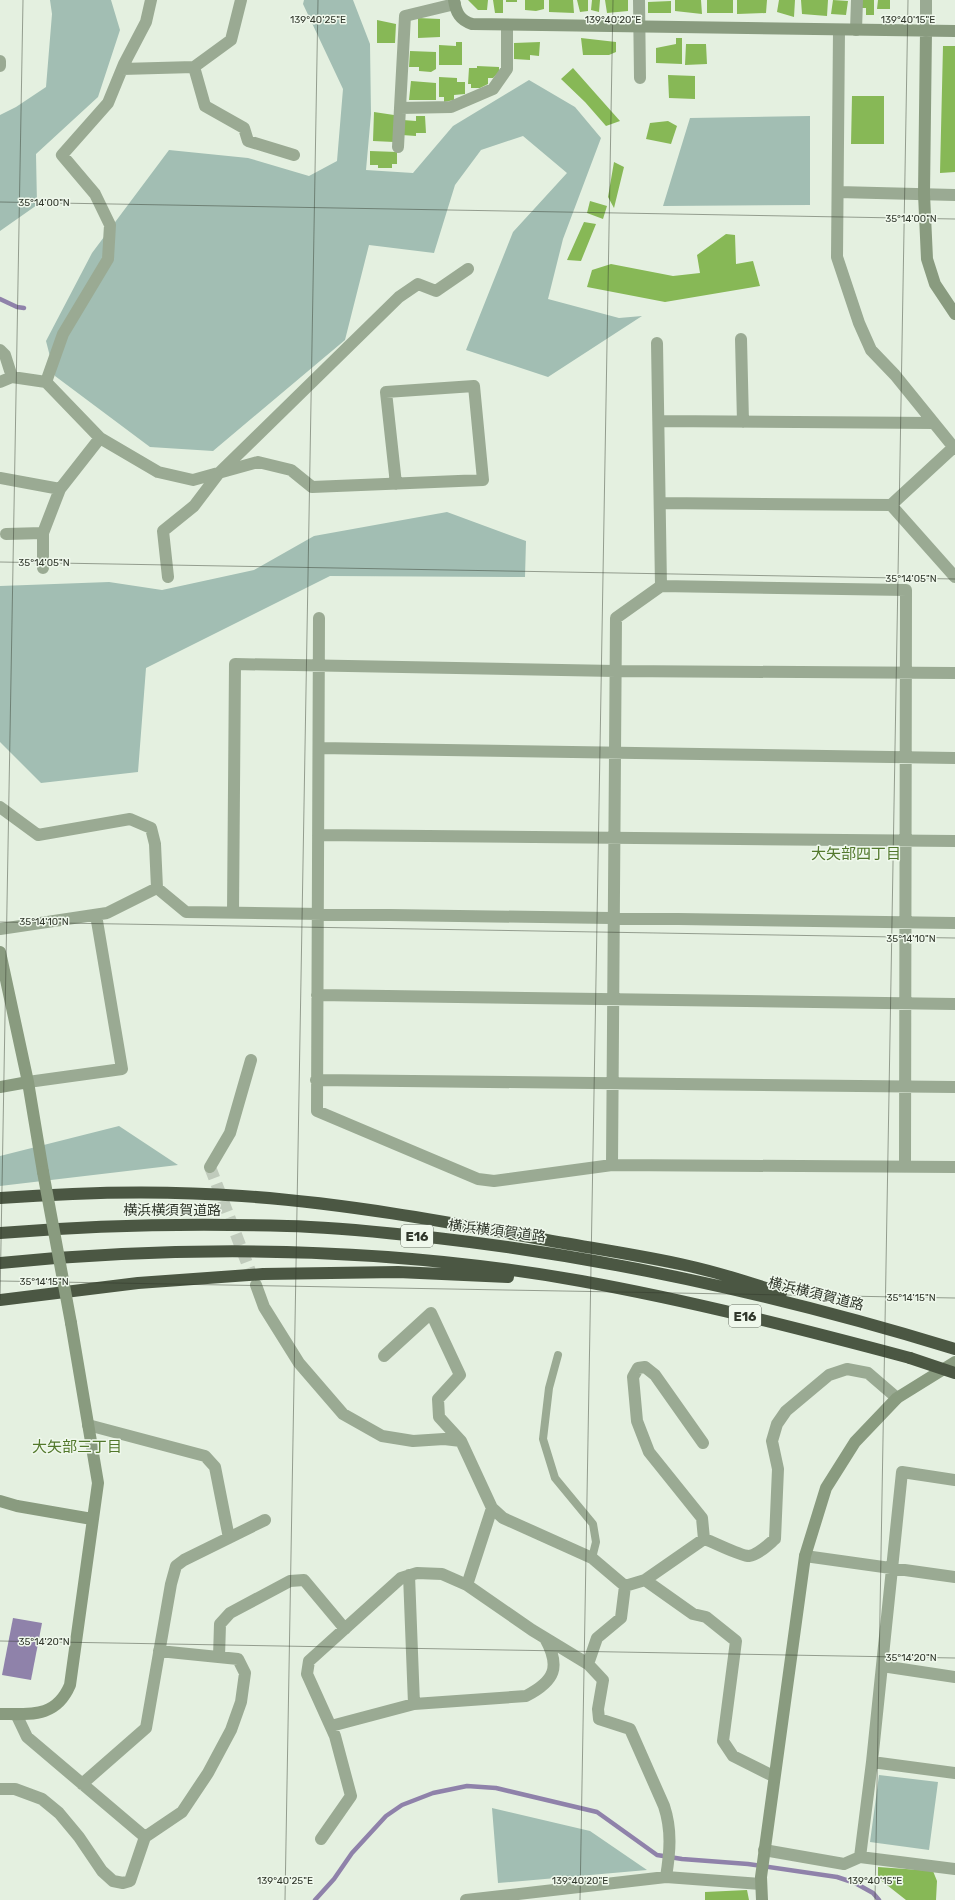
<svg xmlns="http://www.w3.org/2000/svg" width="955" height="1900" font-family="Rubik,'Noto Sans JP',sans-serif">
<rect width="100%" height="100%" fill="#e4f0e0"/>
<path fill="#a2beb3" d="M50,0H111L120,30L98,97L36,154L37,205L0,231V115L16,107L46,87L52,14Z
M304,0H353L370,44L371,114L366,170L413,173L453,126L529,80L575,107L601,138L563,239L548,299L619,318L642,316L548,377L466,350L513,232L567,173L523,136L481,150L455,185L434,253L369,245L345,340L213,451L150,447L55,376L46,341L92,253L169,150L248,158L309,176L337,161L343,89L303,4Z
M810,116V205L663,206L690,118Z
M447,512L526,541L525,577L330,576L146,668L138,772L41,783L0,742V586L109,582L162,590L254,570L314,536Z
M119,1126L178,1165L0,1186V1156Z
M879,1775L938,1782L929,1850L870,1842Z
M492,1808L590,1831L647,1870L498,1883Z"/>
<path fill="#8f82aa" d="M13,1618L42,1623L31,1680L2,1675Z"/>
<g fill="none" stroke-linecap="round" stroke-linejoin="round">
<path stroke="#8f82aa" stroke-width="4.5" d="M0,299L17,307L24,308
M315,1900L334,1879L352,1853L386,1816L402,1805L433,1793L467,1786L496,1788L597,1812L657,1855L682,1859L748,1864L837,1877L855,1883L873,1893L879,1900"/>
</g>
<path fill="#87b856" d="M468,0H488L487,10H478Z
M493,0H503V13H495Z
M506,0H517V2H506Z
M525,0H544V9L536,11L525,10Z
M549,0H573L574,13L549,12Z
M577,0H588V11L580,12Z
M592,0H600L599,12L591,10Z
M605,0H628V11L607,13Z
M675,0H701L702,14L675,11Z
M707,0H733V13H707Z
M737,0H767L766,13L737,14Z
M779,0H795L794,17L777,12Z
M801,0H828L827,16L802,14Z
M833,0L848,1L846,15L831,14Z
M861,0H874V15H866V8H861Z
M878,0H890V9H877Z
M671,1V13H648V2Z
M418,18L440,19V37L418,38Z
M377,20L396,24L395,43H377Z
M581,38L616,42V52L609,55H583Z
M676,38H682V64L656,63V48L676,44Z
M456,42H462V65H439V45L456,46Z
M540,42L539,56L530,55V60L514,59V43Z
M686,44H706L707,64L685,65Z
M943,46H955V172L940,173Z
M410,51L436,52V69L431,72L419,71V67H409Z
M477,66L499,67V72L493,78H488V84L480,88H471V84H468L469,68H477Z
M573,68L596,94L620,121L606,126L585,102L561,79Z
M668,75L695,76V99L669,98Z
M439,77L457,78V82H465V94L454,95V100L444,102V97H439Z
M411,81L436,83V100H409Z
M852,96H884V144H851Z
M374,112L394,115V142L373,141Z
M416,116H425L426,133H416V136L402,135L403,120L416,121Z
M668,121L677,126L671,144L646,139L650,123Z
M370,151L397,152V164H392V168H378V165H370Z
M614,162L624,167L614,208L608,197Z
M590,201L607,206L603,219L587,213Z
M584,222L596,224L581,261L567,260Z
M726,234L735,235L736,264L753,261L760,286L665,302L587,287L592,270L611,264L673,276L700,273L697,255Z
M878,1867L933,1871L937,1881L936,1900H906L878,1878Z
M747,1890L749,1900H705V1892Z"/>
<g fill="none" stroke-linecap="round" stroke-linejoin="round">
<path stroke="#c0cbbc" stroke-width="12" stroke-dasharray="12 6" stroke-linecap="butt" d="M210,1167L255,1284"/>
<path stroke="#9aaa93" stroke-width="8" d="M558,1355L549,1388L543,1439L555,1478L593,1524L596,1542L592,1558"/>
<path stroke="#9aaa93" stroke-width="12" d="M639,0L640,78
M455,4L405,16L400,108L451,107L493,89L507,69V25
M839,30L837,257L859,323L871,350L895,375L955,449
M856,30L857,0
M926,31V0
M0,61V66
M194,67L205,106L244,128L248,141L294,155
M122,69L194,67L231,40L241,0
M398,147L400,108
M838,192L955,195
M741,339L743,422
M657,343L661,586
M0,350L5,355L12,377L46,382L100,438L158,472L193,480L258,462L291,470L312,487L483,480L474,386L386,392L396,484
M0,382L12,377
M46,382L63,334L108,259L110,225L95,194L62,155L108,103L124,64L146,22L151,0
M659,421L934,423
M955,446L891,505L955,577
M0,478L60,489
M660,503L891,505
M6,534L43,533
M43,568V533L60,489L100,438
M168,577L163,531L194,506L219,473L399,297L418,284L436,291L468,269
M319,618L317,1111L478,1179L494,1181L612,1165L955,1167
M319,748L955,758
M0,807L38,835L130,819L151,828L155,844L157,888
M318,835L955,841
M233,913L235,664L615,671L955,673
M0,929L107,913L157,888L186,912L955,923
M317,995L955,1004
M316,1080L955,1087
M28,1082L122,1069L96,915
M612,1165L616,618L661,586L906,590L905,1167
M210,1167L230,1133L251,1060
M256,1285L264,1307L299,1363L343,1414L382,1436L413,1441L444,1439L461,1441
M384,1356L431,1313L460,1375L438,1399L439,1417L461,1441L492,1508L503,1518L592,1558L625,1586
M88,1425L205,1456L215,1467L229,1538
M703,1443L655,1375L645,1367L638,1368L633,1377L637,1421L649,1452L702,1518L704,1539C714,1542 740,1556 749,1556C758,1555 769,1544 775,1539L778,1469L772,1441L777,1424L786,1411L829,1375L847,1369L868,1373L897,1398
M805,1556L955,1577
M409,1575L414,1704
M645,1580L693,1614L706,1617L736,1641L723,1741L733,1756L773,1776
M467,1585L492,1508
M219,1657L220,1624L230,1613L290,1581L304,1580L345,1629
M882,1666L955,1677
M16,1714L27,1737L145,1837L182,1812L208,1773L231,1730L241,1702L245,1673L238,1659L159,1651
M331,1726L414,1704L526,1696C555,1681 561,1667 545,1638
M872,1762L955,1773
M82,1784L146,1728L171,1584L176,1566L184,1560L265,1520
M0,1789H15L42,1799L59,1813L79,1837L102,1871L113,1881L123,1883L130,1881L145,1837
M321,1839L351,1796L335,1736L307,1674L309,1661L401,1578L417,1573L442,1574L467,1585L532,1630L588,1664
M764,1850L844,1864L860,1857L955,1869
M860,1857L872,1762L902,1472L955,1480
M666,1877C670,1852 672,1830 664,1806L630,1729L599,1719L598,1709L603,1680L588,1664L597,1638L621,1618L625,1586L645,1580L704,1539
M466,1900L666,1877L761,1884"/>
<path stroke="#899b7f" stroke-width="12" d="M454,0C456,13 460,20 472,24L955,31
M926,31L924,194L927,259L935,284L955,314
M0,952L28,1082L43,1172
M0,1087L28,1082
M0,1501L17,1506L92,1519
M0,1714C31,1714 56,1718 70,1685L98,1483L71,1323
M762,1900L761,1877L805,1556L826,1488L855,1442L897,1398L955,1362"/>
<path stroke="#4b5743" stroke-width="12" d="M0,1198C80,1192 162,1190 242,1196C343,1203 442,1221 541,1239C590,1248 640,1255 689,1266C721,1273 751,1283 781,1293
M0,1233C96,1225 191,1223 287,1226C337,1227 387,1233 437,1238C613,1258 785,1297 955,1349
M0,1263C193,1244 389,1247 581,1281C692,1301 801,1329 910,1358
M0,1300L138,1283L263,1274L398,1272L508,1277"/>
<path stroke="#899b7f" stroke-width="12" d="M43,1172L71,1323"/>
<path stroke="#4b5743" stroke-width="12" d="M910,1358L955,1373"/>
</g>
<path fill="none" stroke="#30372b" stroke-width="1" stroke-opacity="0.45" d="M0,202L955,219M0,562L955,579M0,922L955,938M0,1281L955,1298M0,1300L23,0M0,1641L955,1658M285,1900L318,0M580,1900L613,0M875,1900L908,0"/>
<g text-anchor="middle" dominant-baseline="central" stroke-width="3" stroke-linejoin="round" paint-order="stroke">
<g fill="#eff8ec" stroke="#697165" stroke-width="1">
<rect x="401" y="1225" width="32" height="22" rx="3"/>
<rect x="729" y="1305" width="32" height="22" rx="3"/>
</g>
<g font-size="13" font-weight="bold" fill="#30372b">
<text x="417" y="1236">E16</text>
<text x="745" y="1316">E16</text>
</g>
<g font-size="14" fill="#30372b" stroke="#eff8ec">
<text x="172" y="1210">横浜横須賀道路</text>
<text transform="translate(497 1231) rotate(7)">横浜横須賀道路</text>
<text transform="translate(816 1294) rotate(14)">横浜横須賀道路</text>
</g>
<g font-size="15" fill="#52782c" stroke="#eff8ec">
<text x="856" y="854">大矢部四丁目</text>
<text x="77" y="1447">大矢部三丁目</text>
</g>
</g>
<g font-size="10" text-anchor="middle" fill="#30372b" stroke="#eff8ec" stroke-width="3" stroke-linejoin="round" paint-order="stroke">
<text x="318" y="23">139°40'25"E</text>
<text x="613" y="23">139°40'20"E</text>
<text x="908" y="23">139°40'15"E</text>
<text x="44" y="206">35°14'00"N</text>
<text x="911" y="222">35°14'00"N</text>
<text x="44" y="566">35°14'05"N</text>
<text x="911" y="582">35°14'05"N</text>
<text x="44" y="925">35°14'10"N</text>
<text x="911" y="942">35°14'10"N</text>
<text x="44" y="1285">35°14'15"N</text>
<text x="911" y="1301">35°14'15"N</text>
<text x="44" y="1645">35°14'20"N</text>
<text x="911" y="1661">35°14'20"N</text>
<text x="285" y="1884">139°40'25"E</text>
<text x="580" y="1884">139°40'20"E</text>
<text x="875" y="1884">139°40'15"E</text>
</g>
</svg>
